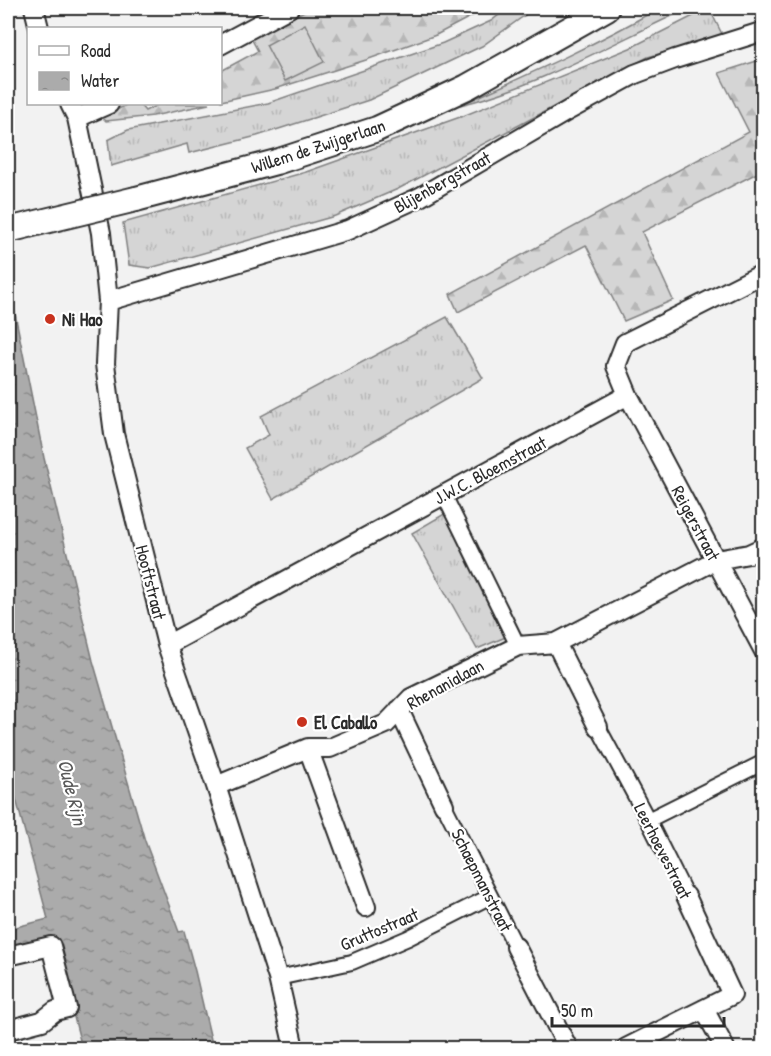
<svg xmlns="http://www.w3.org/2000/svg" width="771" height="1056" font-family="'Patrick Hand',sans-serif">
<defs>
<pattern id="grass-tufts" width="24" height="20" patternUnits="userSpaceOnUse" patternTransform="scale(1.5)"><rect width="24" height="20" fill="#d5d5d5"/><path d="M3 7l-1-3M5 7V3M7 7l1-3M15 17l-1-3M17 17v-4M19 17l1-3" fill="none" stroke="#b7b7b7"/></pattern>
<pattern id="forest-firs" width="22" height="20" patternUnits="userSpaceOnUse" patternTransform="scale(1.5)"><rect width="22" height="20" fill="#d5d5d5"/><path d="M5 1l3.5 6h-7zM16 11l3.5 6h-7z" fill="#b7b7b7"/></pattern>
<pattern id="water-ripples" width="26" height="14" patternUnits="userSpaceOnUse" patternTransform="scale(1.5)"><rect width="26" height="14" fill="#ababab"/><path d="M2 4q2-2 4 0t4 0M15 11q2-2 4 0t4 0" fill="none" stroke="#8b8b8b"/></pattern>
</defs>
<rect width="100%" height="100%" fill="#f2f2f2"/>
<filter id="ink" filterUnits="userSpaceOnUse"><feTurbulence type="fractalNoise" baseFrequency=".0167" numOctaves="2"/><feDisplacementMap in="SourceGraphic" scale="12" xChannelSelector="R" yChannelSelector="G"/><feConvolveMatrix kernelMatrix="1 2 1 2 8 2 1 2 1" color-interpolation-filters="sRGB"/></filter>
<g filter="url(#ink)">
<path fill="url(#grass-tufts)" stroke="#808080" stroke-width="1.5" d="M508,8H535L482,46L369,100L257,136L189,153L187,144L111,166L108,140L128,130L268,103L443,43L491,21Z
M659,8H689C616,41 538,87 460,105C527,75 595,45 659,8Z
M709,8L723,36L648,57L398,189L335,216L150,268L129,265L123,223L306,172L463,116L630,48Z
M447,317L483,378L273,499L245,448L269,435L261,416Z
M446,513L508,636L477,649L412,533Z"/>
<path fill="url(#forest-firs)" stroke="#808080" stroke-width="1.5" d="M310,8H487L436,35L366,60L275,89L221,101V71L258,51L251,38Z
M763,59L764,133L761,134L763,138V170L642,232L673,300L624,321L586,245L458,312L450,294L749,132L719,73Z
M128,104H139L145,111L159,104H209L153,116L106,121L103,118L105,116Z"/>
<path fill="#d5d5d5" stroke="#808080" stroke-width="1.5" d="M305,24L324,62L285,81L266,45Z"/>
<path fill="url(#water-ripples)" stroke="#787878" stroke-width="1.5" d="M8,279L44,458L93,661L145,841L179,932L184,931L195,971L213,1048H82L53,936L8,948V929L48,919L8,769Z"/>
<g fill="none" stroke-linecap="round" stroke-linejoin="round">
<g stroke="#2b2b2b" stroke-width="18">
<path id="pedestrian" d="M444,495L518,646
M598,727L648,820L686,896
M444,805L516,947
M648,820L764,762
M278,978L352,962L408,938L489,897"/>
</g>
<g stroke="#2b2b2b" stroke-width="22">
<path id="minor" d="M34,8L39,28
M220,45L289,8
M70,104L77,118L101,233L108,301L105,364L114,434L167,645L216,786L278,978L294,1048
M77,118L109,104
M764,273L625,343L616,366L628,395L764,651
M108,301L348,230L420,197L569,110L635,74L675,59L764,31
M556,643L598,727
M167,645L628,395
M399,710L444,805
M308,748L366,907
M216,786L308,748H330L386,724L411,698L518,646L556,643L716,560L749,554L764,547
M516,947L568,1048
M8,956L51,946L67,1008L55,1011L42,1021L8,1030
M704,1009L725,1048
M626,1048L732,995L686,896"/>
</g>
<g stroke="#2b2b2b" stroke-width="28">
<path id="tertiary" d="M136,199L276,162L377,129L467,87L607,8"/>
</g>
<use href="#pedestrian" stroke="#fff" stroke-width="14"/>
<use href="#minor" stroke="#fff" stroke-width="18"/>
<use href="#tertiary" stroke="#fff" stroke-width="24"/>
<g stroke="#2b2b2b" stroke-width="28" stroke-linecap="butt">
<path id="tertiary-bridge" d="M8,230L136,199"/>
</g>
<use href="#tertiary-bridge" stroke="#fff" stroke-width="24"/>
</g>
</g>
<g fill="#c8321e" stroke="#fff" stroke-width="2">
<circle cx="50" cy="319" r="6"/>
<circle cx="302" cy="722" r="6"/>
</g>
<g text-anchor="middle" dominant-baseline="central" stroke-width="4.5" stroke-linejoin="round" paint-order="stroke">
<g font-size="18" fill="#2b2b2b" stroke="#fff">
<text transform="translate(318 146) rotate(-18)">Willem de Zwijgerlaan</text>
<text transform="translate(442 182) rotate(-29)">Blijenbergstraat</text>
<text transform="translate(490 470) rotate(-28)">J.W.C. Bloemstraat</text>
<text transform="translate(696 523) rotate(62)">Reigerstraat</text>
<text transform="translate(151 582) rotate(76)">Hooftstraat</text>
<text transform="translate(445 684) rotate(-29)">Rhenanialaan</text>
<text transform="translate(663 851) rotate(63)">Leerhoevestraat</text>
<text transform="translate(482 880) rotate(63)">Schaepmanstraat</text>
<text transform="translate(379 929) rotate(-23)">Gruttostraat</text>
</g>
<g font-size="18" font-weight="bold" fill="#2b2b2b" stroke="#fff" text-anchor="start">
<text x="62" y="319">Ni Hao</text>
<text x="314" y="722">El Caballo</text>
</g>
<g font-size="20" font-style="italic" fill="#585858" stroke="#fff">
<text transform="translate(73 792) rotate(76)">Oude Rijn</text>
</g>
</g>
<rect width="771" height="1056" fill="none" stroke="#fff" stroke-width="30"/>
<rect x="15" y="15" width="741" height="1026" fill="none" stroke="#2b2b2b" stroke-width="2" filter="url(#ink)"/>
<rect x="27" y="27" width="195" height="78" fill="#ffffff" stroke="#aaaaaa" stroke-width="1.5"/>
<rect x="39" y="46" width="30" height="9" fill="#ffffff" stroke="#aaaaaa" stroke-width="1.5"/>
<text x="81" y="57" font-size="18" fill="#2b2b2b">Road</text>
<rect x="39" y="72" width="30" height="18" fill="url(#water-ripples)" stroke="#aaaaaa" stroke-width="1.5"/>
<text x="81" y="87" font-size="18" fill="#2b2b2b">Water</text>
<path d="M552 1017v9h172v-9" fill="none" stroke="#2b2b2b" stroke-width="3"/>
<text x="561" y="1017" font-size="18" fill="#2b2b2b" stroke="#ffffff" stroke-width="4.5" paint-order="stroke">50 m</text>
</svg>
